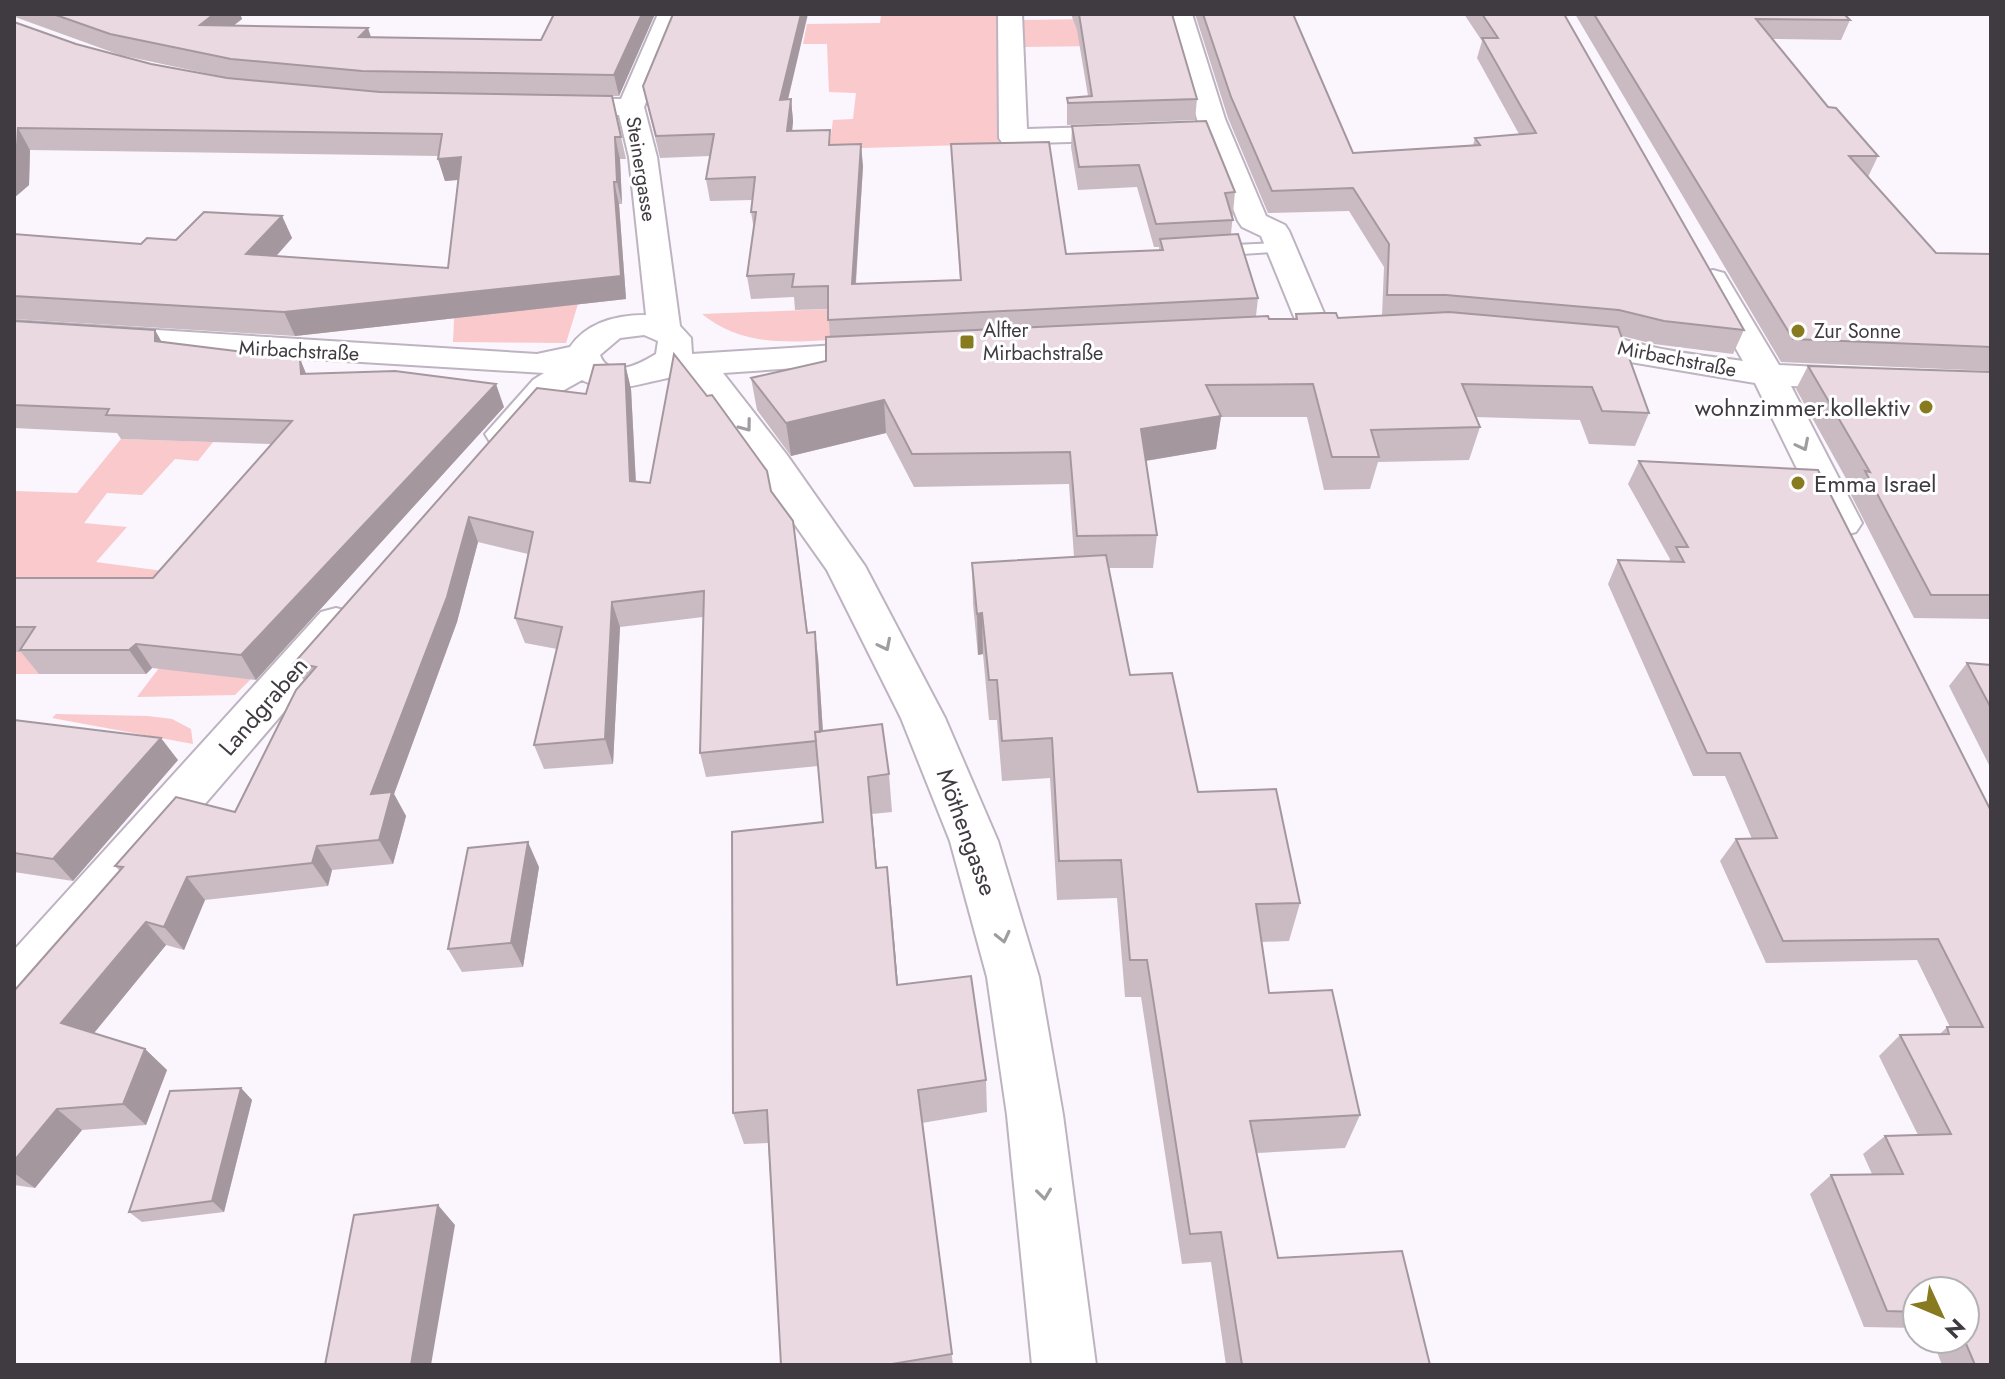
<svg xmlns="http://www.w3.org/2000/svg" width="2005" height="1379" font-family="Jost,sans-serif">
<rect width="100%" height="100%" fill="#fbf5fe"/>
<path fill="#f9c9cc" d="M881,14H999V144L829,149L833,120L853,119L856,93L829,92L827,44H803L807,24L880,23Z
M1160,18L1167,45L1024,47L1021,20Z
M456,278L578,304L566,343L453,342Z
M831,309L830,340C784,343 740,345 702,314Z
M121,439L213,442L198,461L175,459L142,495L107,493L84,523L127,527L96,562L193,575L39,674H14V491L77,493Z
M159,668L251,679L235,695L137,697Z
M56,714L148,716L172,719L191,729L193,744L52,718Z"/>
<g fill="none" stroke-linecap="round" stroke-linejoin="round">
<g stroke="#bdb3c1" stroke-width="4">
<path id="lane" d="M1280,243L1288,248L1285,251L1213,256L1205,251L1213,246Z"/>
</g>
<g stroke="#bdb3c1" stroke-width="4">
<path id="street" d="M658,14H682L644,107L657,157L680,326L691,338L692,354L885,342L897,345L902,352L897,359L885,362L723,373L787,455L865,566L945,718L998,841L1039,977L1063,1115L1096,1365H1032L1007,1115L987,977L950,841L901,718L827,570L689,375C652,377 618,399 582,380L557,394L516,442L503,445L490,442L485,434L533,380L544,373L14,341V321L537,354L570,347C587,322 617,315 646,315L629,157L619,115L554,114L545,112L541,106L545,100L554,98L621,99ZM644,335L658,341L656,354C640,364 609,380 600,355L620,338Z
M998,14H1022L1027,129L1130,126L1140,128L1144,134L1140,140L1003,144L999,138Z
M1168,14H1192L1225,119L1266,216L1285,225L1289,231L1332,332L1327,339L1315,342L1303,339L1261,236L1242,227L1238,221L1197,119Z
M1713,270L1724,273L1779,365L1861,369L1873,372L1878,379L1873,386L1861,389L1791,386L1862,523L1856,532L1842,536L1828,532L1755,383L1553,349L1548,342L1553,335C1588,326 1623,341 1657,348C1685,354 1714,357 1743,361L1697,280L1702,273Z
M336,608L351,612L357,623L351,634L33,1004L14,1011V950L321,612Z"/>
</g>
<use href="#lane" fill="#fff" fill-rule="evenodd"/>
<use href="#street" fill="#fff" fill-rule="evenodd"/>
</g>
<path fill="#cabbc2" d="M14,14H240L242,19L234,25L371,38L541,40L554,14H655L619,96L470,94L612,96L626,159H620L622,204H619L626,299L295,336L14,319V234L141,244L176,240L282,216L292,238L276,256L448,268L458,180L445,181L438,159L439,156L30,150L29,185L14,198V22L76,44L151,64L228,78L120,55L15,17L14,18Z
M1071,14H1172L1197,99L1195,120L1067,125V98L1088,96L1077,30Z
M1195,14H1293L1353,153L1473,145L1475,138L1519,134L1477,58L1482,41L1464,14H1564L1744,330L1733,354L1654,344L1622,336L1649,413L1635,446L1589,444L1580,420L1475,417L1480,427L1469,460L1378,462L1370,489L1324,490L1307,417H1221L1216,449L1146,461L1157,535L1153,568H1108L1130,675L1198,792L1300,903L1289,941L1261,942L1269,993L1360,1115L1345,1148L1257,1153L1278,1258L1430,1365H1226L1211,1262L1182,1264L1141,997H1125L1117,898L1057,900L1050,778L1002,781L997,720H989L983,654L978,655L973,604L972,563L1074,557L1069,484L914,487L886,433L791,456L757,410L751,378L826,361L830,336L828,309L795,310L794,297L751,299L747,276L754,230L751,212L752,200L710,201L706,179L710,156L660,158L643,86L791,99L793,121L792,131L831,145L863,166L856,284L960,280L951,144L1066,254L1159,250V247H1154L1137,187L1078,190L1071,147L1072,126L1235,192L1231,234L1258,298L1256,316L1269,319H1295L1296,314L1338,318L1382,316L1384,267L1349,211L1268,213L1228,118Z
M1575,14H1844L1850,20L1841,40L1773,39L1828,107L1878,156L1868,177L1936,253L1991,254V371L1781,362Z
M14,321L162,342L300,359L306,374L504,407L256,680L152,668L146,674H39L21,652H14V578H153L272,444L121,439L117,433L14,428Z
M625,364L631,389L636,482L771,491L797,546L808,633L818,657L823,731L889,774L892,812L872,814L877,868L887,867L898,984L986,1080L987,1112L922,1123L953,1365H781L768,1143L744,1144L733,1113L823,822L818,766L706,777L700,753L703,617L620,627L613,764L544,769L534,745L557,649L525,643L515,618L528,554L478,542L457,622L394,794L406,816L393,864L332,870L328,886L205,900L184,950L166,945L94,1033L145,1049L167,1070L146,1125L82,1130L35,1188L14,1185V991L120,871L115,866L235,812L304,681L294,663L586,394Z
M1808,366L1991,372V619L1914,618L1851,495L1853,491L1796,389Z
M1639,461L1991,811V1365H1942L1932,1339H1965V1291H1917V1328L1864,1327L1810,1194L1831,1175L1872,1174L1863,1154L1885,1136L1918,1135L1879,1056L1900,1035L1940,1034L1947,1027H1950L1917,960L1766,963L1720,861L1736,839H1752L1725,776H1693L1608,584L1618,560L1669,561L1670,559L1628,484Z
M1967,663L1991,665V769L1949,686Z
M14,720L178,760L73,881L14,872Z
M539,867L523,967L462,972L448,949Z
M241,1088L252,1100L224,1212L142,1222L129,1212Z"/>
<path fill="#a4989e" d="M214,14H240L242,19L209,45L200,25Z
M642,14H655L619,96L614,75Z
M801,14H808L783,121L780,100Z
M368,28L375,49L359,37Z
M791,99L793,121L790,153L787,131Z
M18,128L30,150L29,185L14,198V165Z
M615,137L620,159L622,204L617,182Z
M861,144L863,166L854,307L852,284Z
M461,157L468,179L445,181L438,159Z
M614,182L619,204L626,299L295,336L284,312L621,276Z
M282,216L292,238L257,278L246,254Z
M155,330L168,353L155,341Z
M300,359L310,383L301,374Z
M625,364L631,389L637,506L630,481Z
M496,384L504,407L256,680L241,655Z
M884,400L886,433L791,456L786,423Z
M1221,416L1216,449L1138,462L1141,429Z
M469,517L478,542L457,622L394,794L406,816L393,864L379,840L371,794Z
M612,602L620,627L613,764L605,739Z
M982,613L983,654L978,655L977,614Z
M815,632L818,657L825,765L821,740Z
M136,644L152,668L146,674L129,650Z
M161,738L178,760L73,881L53,859Z
M868,777L872,814L880,905L876,868Z
M528,842L539,867L523,967L511,943Z
M317,846L332,870L328,886L312,863Z
M887,867L891,904L901,1019L897,985Z
M187,877L205,900L184,950L164,927Z
M146,922L166,945L85,1044L61,1023Z
M145,1049L167,1070L146,1125L123,1104Z
M241,1088L252,1100L224,1212L212,1201Z
M57,1109L82,1130L35,1188L14,1173V1161Z
M438,1205L455,1225L431,1365H411Z"/>
<path fill="#ebd9e2" stroke="#a4989e" stroke-width="2" d="M53,14H214L200,25L368,28L359,37L541,40L554,14H642L614,75L362,71L231,59L110,34Z
M673,14H801L780,100L791,99L787,131L830,130L829,145L861,144L852,284L961,280L951,144L1049,142L1066,254L1163,250L1160,239L1238,234L1258,298L828,320V286L792,287L794,274L747,276L756,212H751L755,177L706,179L714,134L656,136L643,86Z
M1079,14H1172L1197,99L1068,103L1067,98L1092,96Z
M1203,14H1293L1353,153L1480,145L1475,138L1536,133L1482,38H1498L1482,14H1564L1744,330L1664,321L1619,310L1446,295H1387L1389,244L1353,188L1272,191L1231,97Z
M1594,14H1844L1850,20L1756,19L1828,107L1836,108L1878,156H1849L1936,253L1991,254V347L1793,339Z
M14,22L76,44L151,64L227,78L380,92L612,96L621,137H615L617,182H614L621,276L284,312L14,296V234L141,244L147,238L176,240L204,212L282,216L246,254L448,268L461,157L438,159L442,134L18,128L16,163L14,165Z
M1206,121L1235,192L1225,193L1233,220L1156,224L1139,165L1079,167L1072,126Z
M1449,312L1618,327L1649,413L1602,411L1592,387L1462,384L1480,427L1371,430L1379,457H1332L1313,384L1206,385L1221,416L1141,429L1157,535L1077,536L1070,452L912,454L884,400L786,423L751,378L826,361V337L1268,316L1269,319H1297L1296,314L1322,313H1336L1338,318Z
M14,321L155,330V341L300,359L301,374L395,371L496,384L241,655L136,644L129,650H20L35,627H14V578H153L292,421L106,415L109,409L14,405Z
M674,354L707,396L712,395L767,471L771,491L793,521L807,633L815,632L820,732H815L816,741L700,753L704,591L612,602L605,739L534,745L562,627L515,618L533,532L469,517L447,597L371,794L392,792L379,840L317,846L312,863L187,877L164,927L146,922L61,1023L145,1049L123,1104L57,1109L14,1161V991L123,867L115,866L176,797L235,812L296,690L316,667L294,663L537,388L586,394L594,365L625,364L630,481L650,483Z
M1808,366L1991,372V595H1931L1865,471L1870,472Z
M1639,461L1818,470L1991,811V1365H1975L1964,1339L1965,1291H1917V1312L1887,1311L1831,1175L1903,1174L1885,1136L1951,1134L1900,1035L1949,1034L1947,1027H1983L1938,939L1783,941L1736,839L1777,838L1740,753H1707L1618,560L1684,562L1676,547H1688Z
M1106,555L1130,675L1172,673L1198,792L1276,789L1300,903L1256,904L1269,993L1332,990L1360,1115L1250,1121L1278,1258L1402,1251L1430,1365H1242L1221,1232L1190,1234L1147,960H1130L1121,860L1059,861L1052,738L1002,741L997,680H989L982,613L977,614L972,563Z
M1967,663L1991,665V708Z
M14,720L161,738L53,859L14,853Z
M882,724L889,774L868,777L876,868L887,867L897,985L971,976L986,1080L918,1090L952,1354L886,1365H781L767,1110L733,1113L732,832L823,822L815,732Z
M528,842L511,943L448,949L468,848Z
M241,1088L212,1201L129,1212L170,1091Z
M438,1205L411,1365H325L354,1215Z"/>
<defs><path id="oneway-chevron" d="M-2-3.5L2.5 0L-2 3.5" fill="none" stroke-width="1.6" stroke-linecap="round" stroke-linejoin="round" transform="scale(2)"/></defs>
<g stroke="#9f9da0">
<use href="#oneway-chevron" transform="translate(746 426) rotate(53)"/>
<use href="#oneway-chevron" transform="translate(1803 445) rotate(63)"/>
<use href="#oneway-chevron" transform="translate(885 645) rotate(63)"/>
<use href="#oneway-chevron" transform="translate(1003 937) rotate(77)"/>
<use href="#oneway-chevron" transform="translate(1044 1194) rotate(83)"/>
</g>
<g fill="#877a1f" stroke="#fff" stroke-width="3">
<circle cx="1798" cy="331" r="8"/>
<rect x="959" y="334" width="16" height="16" rx="4"/>
<circle cx="1926" cy="407" r="8"/>
<circle cx="1798" cy="483" r="8"/>
</g>
<g text-anchor="middle" dominant-baseline="central" stroke-width="6" stroke-linejoin="round" paint-order="stroke">
<g font-size="20" fill="#3f3b41" stroke="#fff">
<text transform="translate(641 169) rotate(81)">Steinergasse</text>
<text transform="translate(299 351) rotate(3)">Mirbachstraße</text>
<text transform="translate(1677 359) rotate(11)">Mirbachstraße</text>
</g>
<g font-size="20" fill="#3f3b41" stroke="#fff" text-anchor="start">
<text x="983" y="330">Alfter<tspan x="983" dy="23">Mirbachstraße</tspan></text>
<text x="1814" y="331">Zur Sonne</text>
</g>
<g font-size="24" fill="#3f3b41" stroke="#fff" text-anchor="end">
<text x="1910" y="407">wohnzimmer.kollektiv</text>
<text x="1814" y="483" text-anchor="start">Emma Israel</text>
</g>
<g font-size="24" fill="#3f3b41" stroke="#fff">
<text transform="translate(263 706) rotate(-49)">Landgraben</text>
<text transform="translate(967 832) rotate(70)">Möthengasse</text>
</g>
</g>
<rect width="2005" height="1379" fill="none" stroke="#3f3b41" stroke-width="32"/>
<g transform="translate(1941 1315) rotate(134)"><circle r="38" fill="#ffffff" stroke="#b2b1b3" stroke-width="2"/>
<path d="M0-6L14 30L0 20L-14 30Z" fill="#877a1f"/>
<text y="-12" font-size="22" font-weight="bold" text-anchor="middle" fill="#3f3b41">N</text>
</g>
</svg>
